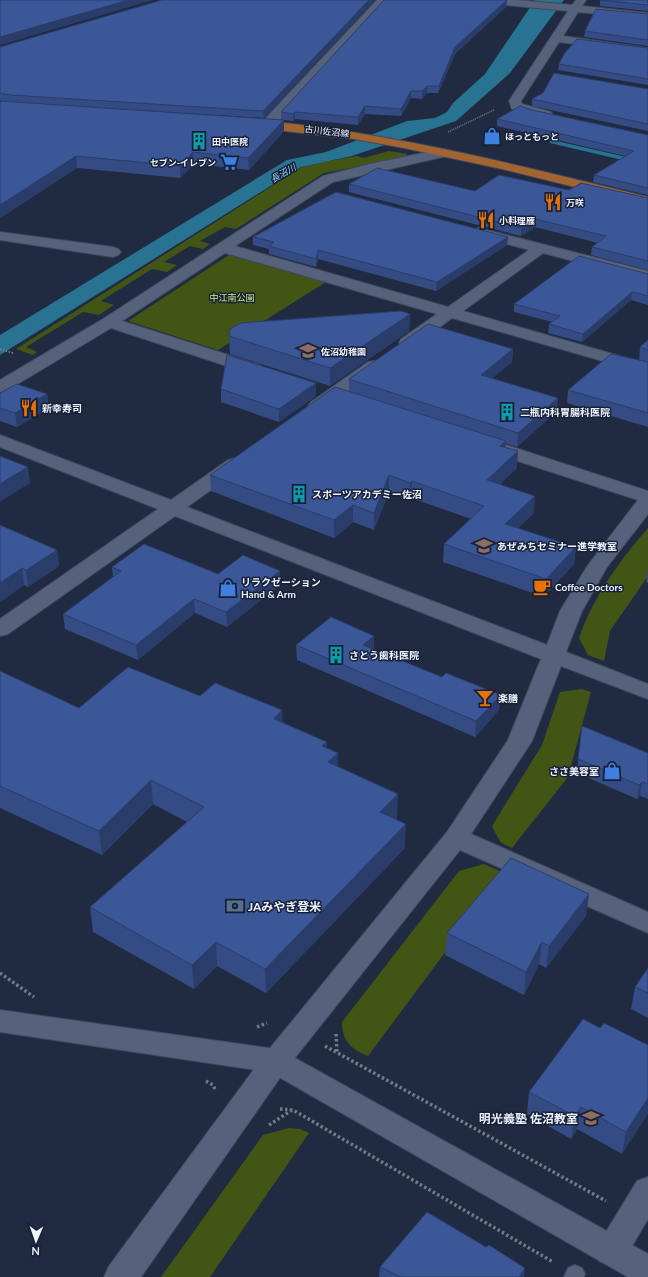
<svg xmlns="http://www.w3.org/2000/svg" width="648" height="1277" font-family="Lato,'Noto Sans JP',sans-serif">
<rect width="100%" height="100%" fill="#202a41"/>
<path fill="#435515" d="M389,151L407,154V157L324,173L236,229L225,227L200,241L210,244L203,249L190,246L164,262L177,265L167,272L152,269L101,301L114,305L99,315L83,312L26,347L37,352L33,355L16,349L302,167L323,162L357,156L364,158Z
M229,255L326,282L218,350L128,321Z
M648,528V576L610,631L604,661L588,655L579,638C594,596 619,561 648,528Z
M582,689L591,692L568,777L512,848L500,842L492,826L542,745L560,692Z
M484,864L504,873L368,1056C351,1049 342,1041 342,1022L459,871Z
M289,1128L300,1129L309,1133L210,1277H161L263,1135Z"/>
<path fill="#287292" d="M535,0H564L510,73L456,121L352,156L301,167L0,355V335L287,160L326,152L407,121L435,118L447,112L453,103L485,74Z"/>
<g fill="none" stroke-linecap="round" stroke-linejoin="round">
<path fill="#287292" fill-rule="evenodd" d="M552,140L648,162V166L550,143V141Z"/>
<g stroke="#40485b" stroke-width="2">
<path id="service" d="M575,1265L582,1268L585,1274L584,1277H564L568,1268Z"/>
</g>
<g stroke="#40485b" stroke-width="2">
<path id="minor" d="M377,0H388L273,127H263L262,124L263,121Z
M479,0H517L572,5L576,0H586L582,6L648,13V19L578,12L563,36L648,48V54L559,42L521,101L522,104L551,112L553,115L551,118L547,119L512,109L509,101L568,11L484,3Z
M442,149L447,150L449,153L447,156L333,182L235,246L448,307L529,250L474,235L472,232L474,229L479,228L648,271V281L543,253L463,311L648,364V374L452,318L413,347L407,348L401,347L399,343L401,339L437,314L225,253L122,321L260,365L263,369L260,373L254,374L248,373L111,328L6,391L0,392V380L103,319L323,176L370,164Z
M0,232L113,247L118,249L121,252L118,255L113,257L0,240Z
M374,361L380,362L383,366L380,370L323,410L317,411L311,410L308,406L311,402L368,362Z
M0,435L171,500L228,460L235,458L242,460L244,464L242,468L187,507L547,645L560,611L588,565L638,500L483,450L481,446L483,442L490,440L497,442L648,491V514L607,567L582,611L566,652L648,684V699L561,666L532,741L471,834L648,912V933L460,850L286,1069L141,1277H104L109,1266L266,1053L447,832L508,740L541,659L175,516L8,634L0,636V619L158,509L0,447Z
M648,1177V1219L623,1261L611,1265L599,1261L595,1250L637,1181Z"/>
</g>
<g stroke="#40485b" stroke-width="2">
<path id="tertiary" d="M0,1010L276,1049L286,1053L648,1254V1277H628L270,1072L0,1032Z"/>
</g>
<g stroke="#40485b" stroke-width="2">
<path id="primary" d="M255,120C389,132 518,165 648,197V205L502,169L404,148L354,139L250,127L249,124L250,121Z"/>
</g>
<path stroke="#727a8d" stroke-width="1.5" stroke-dasharray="1 1" stroke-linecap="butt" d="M448,132L494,110"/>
<path stroke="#727a8d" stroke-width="2" stroke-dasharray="1.5 1.5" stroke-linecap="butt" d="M0,349L13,353"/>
<path stroke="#727a8d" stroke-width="3.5" stroke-dasharray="2.5 2.5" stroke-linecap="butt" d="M0,973L34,997
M257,1027L267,1023
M336,1034L337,1052
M325,1046L606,1201
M206,1081L213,1085L216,1091
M280,1109L293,1110L553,1262
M269,1125L292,1110"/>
<use href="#service" fill="#56627c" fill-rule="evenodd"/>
<use href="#minor" fill="#56627c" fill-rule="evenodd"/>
<use href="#tertiary" fill="#56627c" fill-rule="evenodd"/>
<use href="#primary" fill="#a26532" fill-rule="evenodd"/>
</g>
<path fill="#344b83" d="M162,0H375L264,118L82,107L281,120V112L507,0L506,7L455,54L438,93H427L422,99L411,98L401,116L365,114L358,125L295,119L293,121L284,120V131L249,170L194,164L180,178L77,168L0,218V102H9L0,101V47Z
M600,0H648V11L600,6Z
M648,14V46L584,37L585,31Z
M648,48V85L558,70L559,64Z
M648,89V131L532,106V99Z
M532,110L648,135V195L593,182L594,175L625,156L497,126V119Z
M349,184L475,191L569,190L648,198V270L591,255L592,247L598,243L535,227L521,236L349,192Z
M253,237H508L507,245L436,291L318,259L316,267L269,254V249L253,245Z
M648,274V305L631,300L582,342L548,333L549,324L552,322L514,312V304Z
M410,314L409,331L330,386L230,354L229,336Z
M648,340V427L567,403L568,390L639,360L640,347Z
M513,349L512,362L492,378L557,411L517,447L505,443V447L517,468L500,484L534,513L518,528L576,547L574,564L544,597L443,562L444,544L471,519L411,498L409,500L389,492L374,530L353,522L334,538L211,491L210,475L349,391V379Z
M221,389L316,396L279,422L221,402Z
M0,393L47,394L49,408L17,427L0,421Z
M0,525L57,550L59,566L28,587L24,585L0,602Z
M112,567L218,574L280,585L227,627L195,613L138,660L65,629L63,614L113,578Z
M648,568V583L646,582Z
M296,645L374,650L442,677L499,710L475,737L297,660Z
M0,671L79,708L200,696L283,722L327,748L338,753V767L397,818L396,819L405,848L266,993L217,966L194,989L93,932L90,907L187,822L153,804L102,855L0,808Z
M582,726L648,753V799L640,796L637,799L577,773Z
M589,894L586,916L546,968L539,964L524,995L445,955L447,933Z
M648,968V1018L631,1009L635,987Z
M600,1028L648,1045L622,1154L577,1129L571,1139L527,1114L529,1092Z
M380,1267L524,1277H379Z"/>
<path fill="#2a3d6a" d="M129,0H153L0,45V37Z
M369,0H375L264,118L263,111Z
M507,0L506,7L455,54L438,93L439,86L455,47Z
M427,86V93L422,99V91Z
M411,91V98L401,116V109Z
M365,106V114L358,125V117Z
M295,112V119L293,121V114Z
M284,120V131L249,170L248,158Z
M193,152L194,164L180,178V166Z
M76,156L77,168L0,218V205Z
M535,219V227L521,236V228Z
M508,237L507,245L436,291L437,282Z
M318,250V259L316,267V259Z
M632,292L631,300L582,342L583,334Z
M410,314L409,331L330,386V368Z
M513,349L512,362L480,388L481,375Z
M316,383V396L279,422V409Z
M47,394L49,408L17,427L15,413Z
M558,398L557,411L517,447L518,433Z
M506,441L504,458L500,446Z
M518,451L517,468L486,497L487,480Z
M28,467L30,483L0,502V484Z
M389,475V492L374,530V513Z
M412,481L411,498L409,500L410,483Z
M535,496L534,513L504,541L505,524Z
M353,505V522L334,538V520Z
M576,547L574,564L544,597L546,579Z
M57,550L59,566L28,587L26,570Z
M22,568L24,585L0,602V583Z
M280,571V585L227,627L226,612Z
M194,599L195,613L138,660L136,645Z
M374,636V650L363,645Z
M501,695L499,710L475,737L476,721Z
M282,710L283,734L274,719Z
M327,742V765L322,746Z
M338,753V777L328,762Z
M151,780L153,804L102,855L99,831Z
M642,782L640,796L637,799L639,785Z
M398,794L397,818L380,836V812Z
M406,824L405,848L266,993L265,969Z
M589,894L586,916L546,968L549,946Z
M216,942L217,966L194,989L192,965Z
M542,942L539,964L524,995L526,972Z
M648,1098V1114L622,1154L626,1132Z
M581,1107L577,1129L571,1139L575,1116Z
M525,1268L524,1277H519Z"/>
<path fill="#3c5798" stroke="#2a3d6a" d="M0,0H129L0,37Z
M162,0H369L263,111L11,95L0,93V47Z
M384,0H507L455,47L439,86H427L422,91H411L401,109L365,106L358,117L295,112L293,114L281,112Z
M600,0H648V5Z
M596,9L648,14V40L585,31Z
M577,39L648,48V79L559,64L564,54Z
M554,73L648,89V124L532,99L543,93Z
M0,101L284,120L248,158L193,152L180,166L76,156L0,205Z
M520,106L532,110L648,135V188L594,175L634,151L497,119Z
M377,168L475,191L499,175L569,190L581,183L648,198V261L592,247L606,236L535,219L521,228L349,184Z
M336,192L508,237L437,282L318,250L316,259L269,246L274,242L253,237Z
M579,256L648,274V296L632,292L583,334L549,324L560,316L514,304Z
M401,311L410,314L330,368L229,336L230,329L241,323Z
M428,324L513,349L481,375L558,398L518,433L349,379Z
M648,340V350L640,347Z
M611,354L648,362V413L568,390Z
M227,355L316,383L279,409L221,389Z
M17,384L47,394L15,413L0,408V393Z
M335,387L506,441L500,446L518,451L487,480L535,496L505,524L576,547L546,579L444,544L484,506L412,481L410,483L389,475L374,513L353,505L334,520L210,475Z
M0,456L28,467L0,484Z
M0,525L57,550L26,570L22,568L0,583Z
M144,544L218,574L243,555L280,571L226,612L194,599L136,645L63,614L121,571L112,567Z
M331,617L374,636L363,645L442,677L446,673L501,695L476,721L296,645Z
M128,667L200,696L215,683L282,710L274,719L327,742L322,746L338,753L328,762L398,794L380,812L406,824L265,969L216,942L192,965L90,907L204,807L151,780L99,831L0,786V671L79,708Z
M582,726L648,753V784L642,782L639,785L578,759Z
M511,858L589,894L549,946L542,942L526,972L447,933Z
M648,968V993L635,987Z
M583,1019L600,1028L604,1023L648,1045V1098L626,1132L581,1107L575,1116L529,1092Z
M427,1212L486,1247L489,1245L525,1268L519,1277H401L380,1267Z"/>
<defs>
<g id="shop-bare" transform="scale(1.38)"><path d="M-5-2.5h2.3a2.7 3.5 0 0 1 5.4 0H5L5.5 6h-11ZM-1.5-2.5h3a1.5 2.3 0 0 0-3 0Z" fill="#3f7fe0" stroke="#172036" stroke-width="2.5" paint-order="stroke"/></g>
<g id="building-bare" transform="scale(1.38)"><path d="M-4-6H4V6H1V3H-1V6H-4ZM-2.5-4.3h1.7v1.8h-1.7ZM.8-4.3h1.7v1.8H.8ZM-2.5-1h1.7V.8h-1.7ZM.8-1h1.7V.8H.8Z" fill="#0f9aa8" stroke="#172036" stroke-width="2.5" paint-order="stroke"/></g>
<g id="supermarket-bare" transform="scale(1.38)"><path d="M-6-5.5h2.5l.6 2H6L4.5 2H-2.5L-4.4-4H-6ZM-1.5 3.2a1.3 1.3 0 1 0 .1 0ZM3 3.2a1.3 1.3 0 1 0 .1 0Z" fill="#3f7fe0" stroke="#172036" stroke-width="2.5" paint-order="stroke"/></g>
<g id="restaurant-bare" transform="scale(1.38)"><path d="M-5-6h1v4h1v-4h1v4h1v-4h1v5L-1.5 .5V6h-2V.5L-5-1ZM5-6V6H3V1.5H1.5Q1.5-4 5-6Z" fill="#e8710a" stroke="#172036" stroke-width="2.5" paint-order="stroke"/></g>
<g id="school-bare" transform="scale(1.38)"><path d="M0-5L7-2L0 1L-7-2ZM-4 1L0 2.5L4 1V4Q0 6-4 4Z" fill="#8d6e63" stroke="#172036" stroke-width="2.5" paint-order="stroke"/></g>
<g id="cafe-bare" transform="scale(1.38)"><path d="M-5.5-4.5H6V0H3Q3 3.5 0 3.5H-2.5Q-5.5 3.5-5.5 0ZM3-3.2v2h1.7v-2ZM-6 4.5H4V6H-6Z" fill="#e8710a" stroke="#172036" stroke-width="2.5" paint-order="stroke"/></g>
<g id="bar-bare" transform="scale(1.38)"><path d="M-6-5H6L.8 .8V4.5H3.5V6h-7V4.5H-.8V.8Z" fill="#e8710a" stroke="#172036" stroke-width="2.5" paint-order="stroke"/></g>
<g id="bank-bare" transform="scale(1.38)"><path d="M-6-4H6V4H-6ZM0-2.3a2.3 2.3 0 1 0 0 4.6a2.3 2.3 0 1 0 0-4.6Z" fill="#5c6f8a" stroke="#172036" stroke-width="2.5" paint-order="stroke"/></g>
</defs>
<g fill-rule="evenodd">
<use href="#shop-bare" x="492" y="136"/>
<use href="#building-bare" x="199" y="141"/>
<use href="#supermarket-bare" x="229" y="162"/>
<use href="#restaurant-bare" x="553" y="202"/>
<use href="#restaurant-bare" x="486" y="220"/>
<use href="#school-bare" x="308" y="351"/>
<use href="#restaurant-bare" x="29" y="408"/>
<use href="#building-bare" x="507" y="412"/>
<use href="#building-bare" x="299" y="494"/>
<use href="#school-bare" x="484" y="546"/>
<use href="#cafe-bare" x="542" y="587"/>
<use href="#shop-bare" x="228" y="588"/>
<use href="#building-bare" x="336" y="655"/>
<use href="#bar-bare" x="485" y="698"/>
<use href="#shop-bare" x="612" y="771"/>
<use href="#bank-bare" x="235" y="906"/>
<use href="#school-bare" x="591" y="1118"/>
</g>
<g text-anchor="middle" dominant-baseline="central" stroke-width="3" stroke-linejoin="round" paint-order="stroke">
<g font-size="9" fill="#edf2ff" stroke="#172036">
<text transform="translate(327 131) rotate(7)">古川佐沼線</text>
</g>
<g font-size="9" font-weight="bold" fill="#edf2ff" stroke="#172036" text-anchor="start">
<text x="505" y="136">ほっともっと</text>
<text x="212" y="141">田中医院</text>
<text x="216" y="162" text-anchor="end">セブン-イレブン</text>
<text x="566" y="202">万咲</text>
<text x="499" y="220">小料理雁</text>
<text x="321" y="351">佐沼幼稚園</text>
</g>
<g font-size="9" font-style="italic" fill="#97dbfe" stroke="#172036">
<text transform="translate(283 173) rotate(-30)">長沼川</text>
</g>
<g font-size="9" fill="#cdef83" stroke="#172036">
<text x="232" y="297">中江南公園</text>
</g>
<g font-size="10" font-weight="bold" fill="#edf2ff" stroke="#172036" text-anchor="start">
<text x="42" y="408">新幸寿司</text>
<text x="520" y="412">二瓶内科胃腸科医院</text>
<text x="312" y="494">スポーツアカデミー佐沼</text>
<text x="497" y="546">あぜみちセミナー進学教室</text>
<text x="241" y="582">リラクゼーション<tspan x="241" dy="12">Hand &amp; Arm</tspan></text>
<text x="555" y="587">Coffee Doctors</text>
<text x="349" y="655">さとう歯科医院</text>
<text x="498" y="698">楽膳</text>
<text x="599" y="771" text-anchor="end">ささ美容室</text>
</g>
<g font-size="12" font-weight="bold" fill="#edf2ff" stroke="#172036" text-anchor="start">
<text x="248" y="906">JAみやぎ登米</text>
<text x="578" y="1118" text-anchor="end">明光義塾 佐沼教室</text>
</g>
</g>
<g transform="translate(36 1241) rotate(182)" stroke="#172036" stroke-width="3" paint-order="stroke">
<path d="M0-3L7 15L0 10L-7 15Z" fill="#edf2ff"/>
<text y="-6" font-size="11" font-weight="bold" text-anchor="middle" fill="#edf2ff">N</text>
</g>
</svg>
